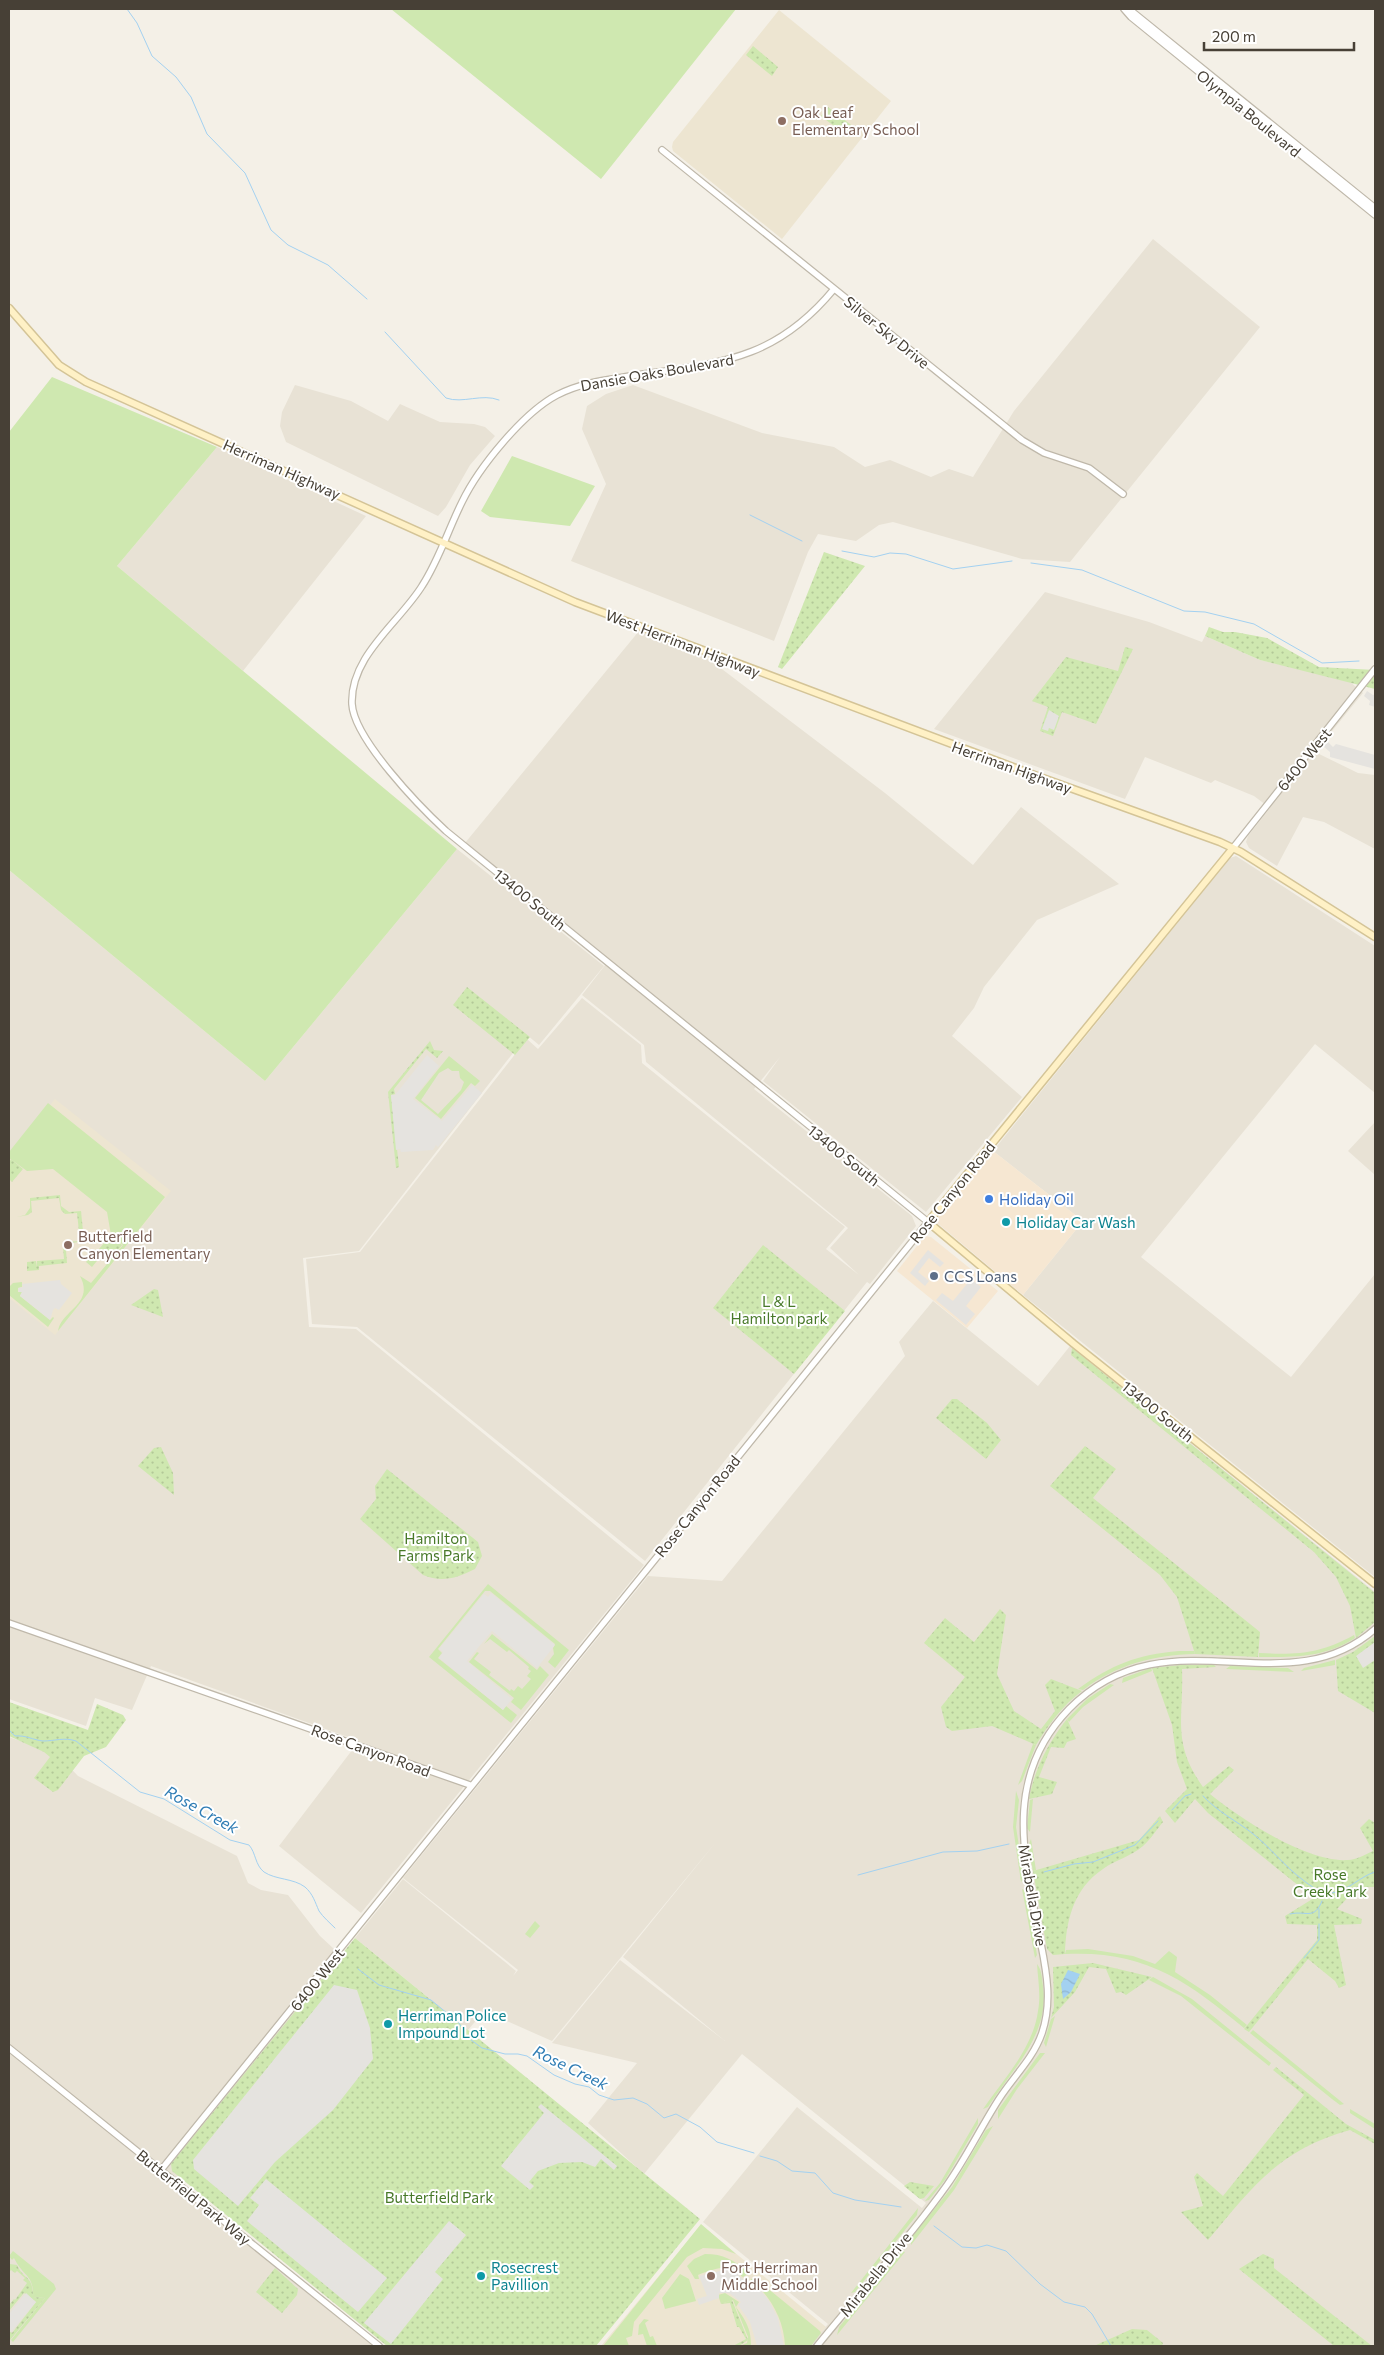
<svg xmlns="http://www.w3.org/2000/svg" width="1384" height="2355" font-family="Commissioner,sans-serif">
<defs>
<pattern id="park-dots" width="8" height="8" patternUnits="userSpaceOnUse" patternTransform="scale(1.25)"><rect width="8" height="8" fill="#cfe8b0"/><path d="M2 2h.1M6 6h.1" fill="none" stroke="#b3c898" stroke-width="1.8" stroke-linecap="round"/></pattern>
<pattern id="water-waves" width="16" height="10" patternUnits="userSpaceOnUse" patternTransform="scale(1.25)"><rect width="16" height="10" fill="#a3d1f1"/><path d="M0 5q4-4 8 0t8 0" fill="none" stroke="#8eb4cf"/></pattern>
</defs>
<rect width="100%" height="100%" fill="#f4f0e7"/>
<path fill="#e8e2d5" d="M1153,239L1260,327L1070,562L1022,559L893,522L879,525L856,541L818,534L808,552L774,641L571,561L606,484L582,429L587,406L606,394L633,385L762,433L834,447L865,467L890,460L931,477L949,469L973,477L1014,411Z
M295,385L351,401L388,421L400,404L440,422L474,424L485,427L495,436L470,465L446,507L438,516L286,442L280,426L282,412Z
M217,447L366,516L243,671L117,566Z
M1045,592L1149,622L1202,642L1205,636L1260,660L1349,681L1363,693L1315,752L1358,773L1375,775V849L1324,822L1303,817L1277,866L1249,848L1246,842L1248,836L1270,808L1254,796L1215,780L1211,783L1145,757L1125,799L934,729Z
M639,631L710,660L885,793L973,865L1021,807L1119,884L1037,920L984,987L974,1008L952,1036L1022,1097L926,1212L763,1081L780,1057L754,1089L912,1216L916,1226L870,1284L867,1282L645,1561L357,1327L312,1324L306,1259L360,1252L527,1039L538,1049L582,998L641,1045L642,1063L845,1227L826,1249L859,1275L830,1248L848,1228L646,1062L644,1045L582,995L609,960L465,843Z
M457,849L604,966L539,1045L527,1035L359,1251L303,1258L309,1327L356,1329L644,1565L361,1913L279,1846L359,1741L151,1666L132,1710L95,1698L86,1726L9,1699V870L265,1081Z
M1236,856L1375,946V1093L1315,1044L1141,1257L1291,1377L1375,1274V1577L1023,1295L1083,1221L993,1151L1230,858Z
M1375,1122V1175L1348,1151Z
M933,1301L1038,1386L1070,1346L1375,1592V2346H810L828,2324L703,2222L797,2107L922,2208L926,2203L742,2054L644,2174L588,2123L637,2063L552,2043L620,1960L725,2041L623,1957L716,1842L552,2041L484,2011L468,2030L355,1938L403,1879L516,1971L513,1976L518,1970L403,1878L648,1576L722,1581L905,1356L899,1342Z
M9,1737L57,1754L78,1776L237,1856L248,1883L261,1890L288,1895L320,1936L347,1961L172,2183L373,2346H9Z"/>
<path fill="#f6e7d2" d="M993,1151L1083,1221L1023,1295L935,1221Z
M925,1236L931,1237L998,1291L967,1328L897,1271Z"/>
<path fill="#ede5d1" d="M779,10L891,101L782,239L673,151L672,147L673,142Z
M55,1099L171,1191L55,1335L9,1298V1156Z
M701,2225L826,2327L810,2346H601Z"/>
<path fill="#cfe8b0" fill-rule="evenodd" d="M391,9H736L601,179Z
M52,377L217,447L117,566L457,849L265,1081L9,870V432Z
M512,456L595,486L570,526L490,517L481,511Z
M449,1056L480,1081L475,1086L471,1083L441,1119L415,1098ZM448,1068L452,1071H459L460,1078L464,1082L461,1090L438,1114L421,1100L439,1073Z
M48,1103L165,1197L58,1331C61,1310 95,1304 80,1276L91,1283L123,1245L111,1235L107,1212L53,1169L27,1171L9,1158V1152Z
M95,1251L101,1256L92,1267L86,1262Z
M22,1282V1287L18,1288V1292H22L20,1296L50,1320L53,1317L54,1318L48,1327L9,1295V1287L13,1283Z
M488,1584L569,1650L555,1668L548,1662L554,1654L553,1648L555,1644L490,1591H485L438,1649L442,1653L438,1658L503,1710L506,1706L517,1715L511,1723L429,1657Z
M492,1634L537,1670L540,1666L549,1675L521,1710L511,1702L514,1698L469,1662L477,1652L479,1653L474,1659L491,1672L489,1675L510,1691L511,1689L514,1691L518,1686L522,1689L531,1679L527,1676L531,1671L528,1669L529,1667L509,1650L507,1652L490,1639L484,1644Z
M1354,1635L1355,1638C1324,1658 1294,1657 1259,1657V1653C1296,1655 1320,1654 1354,1635Z
M1179,1651H1194L1195,1654C1153,1655 1116,1665 1083,1690L1078,1689C1113,1664 1136,1655 1179,1651Z
M1335,1660V1665L1301,1671L1304,1668Z
M1230,1666L1288,1668L1294,1672L1226,1669Z
M1151,1668L1152,1671L1122,1683L1123,1678Z
M1110,1684L1114,1685L1083,1707L1069,1722L1067,1719L1087,1699Z
M1033,1744L1036,1745L1022,1781L1018,1785Z
M1016,1791L1019,1800L1016,1827L1024,1878L1021,1882L1013,1827Z
M1033,1799L1030,1832L1027,1828L1030,1800Z
M1031,1839L1036,1870L1033,1871L1028,1846Z
M1022,1889L1026,1891L1037,1955L1035,1958Z
M535,1921L540,1926L530,1938L525,1934Z
M1088,1949L1133,1956L1155,1964L1169,1951L1177,1957L1175,1972L1210,1995L1247,2025L1244,2028C1186,1980 1144,1950 1065,1954L1066,1950Z
M1037,1964C1042,1970 1042,1979 1043,1986C1050,2035 1012,2069 988,2107L983,2109C1004,2079 1033,2048 1038,2011C1041,1996 1038,1980 1037,1964Z
M1153,1977L1192,1999L1271,2063L1269,2066L1181,1996L1149,1980Z
M1055,2016L1046,2047L1044,2043L1051,2019Z
M1253,2030L1344,2104L1340,2105L1332,2099L1250,2033Z
M1040,2053H1045L1017,2089L998,2119V2110Z
M1350,2109L1375,2124V2129L1350,2113Z
M978,2118V2124L945,2180L929,2200L925,2201L940,2183Z
M993,2126L954,2190L911,2245V2238L952,2187L986,2130Z
M918,2208L917,2215L855,2292L851,2293Z
M701,2224L736,2254L722,2249L703,2248L687,2257L634,2322L632,2336L626,2338L629,2346H603Z
M13,2251L54,2284L56,2289L13,2342L11,2340L45,2298L33,2297C34,2274 23,2277 14,2258L12,2260L9,2256Z
M902,2251L905,2252L837,2335L839,2327Z
M705,2254C724,2254 733,2260 747,2271L748,2274L743,2277L741,2276L742,2272C728,2264 713,2269 698,2275L699,2279H695L687,2266L694,2259Z
M680,2274L689,2279L696,2301L665,2309L662,2298Z
M755,2278L820,2331L821,2333L811,2346H785C784,2322 773,2301 756,2284L753,2286L750,2284L751,2279Z
M725,2293L739,2302L736,2307C748,2323 751,2331 751,2346H740L747,2343L748,2337L733,2300L721,2304L718,2295Z
M644,2319L649,2320L645,2323L650,2337L653,2336L657,2346H647L643,2334L638,2335L639,2325Z"/>
<path fill="url(#park-dots)" d="M753,46L778,67L772,76L746,55Z
M828,107L855,128L848,137L821,116Z
M824,552L865,566L782,669L778,667Z
M1209,627L1223,632H1235L1267,638L1319,667L1375,670V689L1260,660L1205,636Z
M1125,647L1133,649L1096,724L1062,712L1053,736L1040,731L1048,707L1032,701L1066,657L1118,671Z
M467,987L530,1037L515,1055L453,1005Z
M430,1041L434,1050L443,1051L437,1058L426,1049L394,1089L395,1094L391,1095L399,1167L396,1168L388,1092Z
M11,1159L23,1169L12,1182L9,1179V1163Z
M60,1195L61,1206L69,1212L81,1211L84,1241L72,1243L66,1250L67,1263L39,1266V1270L27,1271V1262L36,1261L37,1267V1261L64,1259L63,1247L67,1242L80,1241L77,1213L65,1214L61,1210L59,1198L31,1201L32,1212L28,1215L17,1217L25,1215L30,1208V1198Z
M110,1236L122,1245L111,1259L99,1249Z
M763,1245L845,1311L794,1374L713,1308Z
M154,1289L158,1290L163,1317L131,1305Z
M1072,1348L1375,1593V1622L1356,1638L1350,1606L1336,1577L1314,1552L1071,1355Z
M952,1399H957L987,1423L1001,1440L986,1459L936,1418Z
M1085,1446L1116,1469L1093,1498L1260,1632L1258,1657L1195,1654L1177,1597L1160,1575L1050,1486Z
M161,1447L173,1473L174,1495L138,1466L154,1448Z
M387,1469L478,1542L482,1556L475,1569C457,1578 442,1583 423,1575L360,1519L376,1499L375,1486Z
M1000,1609L1006,1615L997,1674L1014,1711L1041,1729L1055,1711L1045,1685L1051,1679L1082,1691C1062,1706 1049,1724 1036,1745L992,1726L952,1731L946,1727L941,1707L965,1677L924,1643L945,1618L974,1642Z
M1375,1636V1713L1338,1691L1336,1660L1353,1652Z
M1181,1665H1214L1216,1667L1182,1669C1184,1718 1171,1742 1203,1787L1229,1766L1234,1770L1210,1794C1241,1819 1307,1863 1348,1860C1356,1860 1366,1854 1373,1851L1360,1828L1369,1819L1375,1823V1887H1358L1337,1909L1362,1919L1361,1924L1334,1925L1346,1985L1339,1988L1335,1981L1308,1959L1249,2032L1244,2029L1317,1940V1925L1287,1924L1285,1916L1314,1898L1208,1813L1195,1799L1175,1823L1165,1811L1187,1789L1177,1762L1172,1725L1152,1668Z
M9,1702L88,1730L97,1704L123,1715L126,1720L106,1747L84,1756L58,1790L53,1792L34,1778L50,1757L44,1752L9,1736Z
M1067,1719L1076,1739L1067,1742L1064,1748L1051,1747L1039,1777L1057,1782L1052,1794L1029,1799C1034,1770 1048,1743 1067,1719Z
M1160,1816L1163,1822C1157,1829 1151,1839 1143,1846C1132,1856 1115,1860 1103,1869C1073,1889 1066,1921 1065,1954L1053,1955L1047,1949L1033,1871L1139,1840Z
M355,1938L700,2219L596,2346H387L172,2171L171,2164Z
M1093,1963L1152,1977L1126,1995L1121,1992L1116,1993L1106,1969L1089,1967L1075,1992L1051,2018L1054,2007L1053,1967Z
M1276,2067L1346,2124L1375,2140V2144L1350,2130C1280,2149 1252,2187 1208,2240L1181,2212L1203,2206L1194,2177L1197,2173L1223,2196L1304,2095L1273,2070Z
M910,2182L934,2186L924,2198L920,2199L904,2186Z
M1263,2254L1274,2259V2268L1372,2346H1334L1239,2269Z
M10,2264L17,2265C24,2281 33,2274 33,2297L45,2298L10,2340L9,2331L12,2333L36,2302L24,2293L9,2311V2305L14,2299L15,2300L27,2283L23,2280L25,2278L17,2271L15,2273L11,2270L9,2272Z
M275,2268L298,2289L297,2295L282,2313L256,2292Z
M732,2300L748,2340L739,2346H733L746,2339L739,2327H737L730,2303L721,2304Z
M1132,2329L1147,2330L1163,2343L1162,2346H1094Z"/>
<path fill="#e5e3df" d="M1367,691L1373,695L1375,694V707L1369,705L1370,701L1364,696Z
M1049,710L1059,716L1054,730L1049,728L1048,731L1042,729Z
M1327,741L1333,747L1336,744L1375,755V769L1330,757V752L1323,746Z
M427,1055L439,1066L413,1099L442,1121L472,1085L482,1093L438,1147L436,1145L433,1150L401,1152L400,1149L396,1150L391,1095H395Z
M928,1250L944,1263L940,1267L929,1258L918,1272L929,1281L925,1286L910,1273Z
M971,1279L981,1287L966,1306L975,1314L966,1325L936,1300L942,1293L953,1301Z
M60,1280L61,1284L72,1293L59,1310L55,1308L53,1310L50,1320L20,1296L22,1292H19L18,1288L23,1287L22,1284Z
M491,1593L555,1645L537,1668L492,1631L467,1661L512,1699L503,1710L439,1658L443,1652L439,1649L484,1594L488,1597Z
M1375,1642V1660L1363,1668L1356,1656Z
M334,1985L357,1990L370,2028L373,2059L333,2110L275,2162L238,2206L194,2169L193,2160Z
M541,2104L617,2166L614,2170L601,2159L595,2167L582,2162L559,2163L538,2171L529,2182L534,2186L530,2190L501,2166L544,2113L538,2107Z
M266,2179L387,2278L358,2312L247,2221L259,2205L250,2198Z
M449,2221L466,2235L435,2272L443,2279L391,2344L364,2323Z
M728,2269L742,2272L739,2276L753,2287L756,2284L769,2301L778,2318L784,2346H757L750,2322L738,2305L741,2302L729,2293H719V2298L699,2305L697,2299L707,2296L699,2276Z
M26,2293L36,2302L11,2332L9,2330V2314Z"/>
<path fill="url(#water-waves)" d="M1068,1970L1080,1974L1071,1992L1063,1999L1061,1984Z"/>
<g fill="none" stroke-linecap="round" stroke-linejoin="round">
<path stroke="#a3d1f1" stroke-width="1" d="M127,9L137,23L152,56L176,77L191,97L207,134L245,173L271,230L288,245L328,265L367,299
M385,332L446,398C463,404 482,393 499,400
M750,515L802,541
M842,551L874,557L890,553L906,554L953,569L1012,561
M1031,563L1082,570L1184,611L1205,612L1254,624L1322,663L1359,661
M9,1730L15,1736C26,1735 33,1740 43,1741C55,1741 64,1737 76,1741L140,1792L164,1799L230,1840L249,1845C256,1853 255,1865 264,1872C276,1880 293,1878 305,1887C313,1894 315,1902 319,1911C323,1917 330,1923 335,1928
M1203,1796C1218,1812 1235,1820 1252,1833C1270,1847 1284,1866 1303,1880C1310,1886 1321,1893 1330,1893C1346,1893 1360,1876 1375,1872
M1172,1810L1185,1796L1191,1794
M1044,1872L1074,1864L1093,1862L1135,1845L1158,1821
M858,1875L943,1852L977,1851L1009,1844
M1290,1914C1306,1910 1314,1921 1322,1901
M1319,1918V1909
M1304,1958L1319,1940V1924
M358,1969L379,1985L431,2000L459,2023L467,2037L482,2048L505,2054H518L527,2056L554,2075L575,2084L589,2087L599,2095L614,2100L633,2098L647,2104L664,2118L676,2114L700,2127L717,2142L754,2153
M760,2156L777,2161L792,2171L815,2173L833,2193L855,2200L901,2207
M934,2226L962,2247L976,2248L987,2245L1006,2251L1040,2284L1064,2302L1085,2307L1092,2314L1111,2346"/>
<g stroke="#bfb8aa" stroke-width="8">
<path id="tertiary" d="M1124,9L1131,17L1375,215
M1129,9L1375,208
M662,150L1022,440L1044,453L1089,468L1123,494
M1233,848L1375,669
M9,1623L470,1785
M9,2048L379,2346
M161,2170L928,1222L446,831C420,807 354,739 352,704C350,656 399,623 422,586C439,560 448,530 462,502C479,467 523,413 557,395C580,383 605,380 630,376C717,363 774,362 834,289
M817,2346C859,2294 908,2240 947,2185C966,2158 981,2127 999,2099C1013,2077 1033,2059 1042,2033C1052,2003 1047,1974 1041,1944C1025,1860 1001,1779 1069,1709C1168,1609 1284,1709 1375,1629"/>
</g>
<g stroke="#d4c497" stroke-width="9">
<path id="secondary" d="M9,308L59,365L86,382L575,602L1037,776L1220,842L1241,852L1375,937
M1233,848L928,1222L1074,1344L1375,1584"/>
</g>
<use href="#tertiary" stroke="#fff" stroke-width="5.5"/>
<use href="#secondary" stroke="#fff1c6" stroke-width="6"/>
</g>
<g fill="#8d6e63" stroke="#fff" stroke-width="2">
<circle cx="782" cy="121" r="5"/>
<circle cx="68" cy="1245" r="5"/>
<circle cx="711" cy="2276" r="5"/>
</g>
<circle fill="#3f7fe0" stroke="#fff" stroke-width="2" cx="989" cy="1199" r="5"/>
<g fill="#0f9aa8" stroke="#fff" stroke-width="2">
<circle cx="1006" cy="1222" r="5"/>
<circle cx="388" cy="2024" r="5"/>
<circle cx="481" cy="2276" r="5"/>
</g>
<circle fill="#5c6f8a" stroke="#fff" stroke-width="2" cx="934" cy="1276" r="5"/>
<g text-anchor="middle" dominant-baseline="central" stroke-width="4" stroke-linejoin="round" paint-order="stroke">
<g font-size="15" fill="#785e54" stroke="#fff" text-anchor="start">
<text x="792" y="112">Oak Leaf<tspan x="792" dy="17">Elementary School</tspan></text>
<text x="78" y="1236">Butterfield<tspan x="78" dy="17">Canyon Elementary</tspan></text>
<text x="721" y="2267">Fort Herriman<tspan x="721" dy="17">Middle School</tspan></text>
</g>
<g font-size="15" fill="#474036" stroke="#fff">
<text transform="translate(1249 113) rotate(39)">Olympia Boulevard</text>
<text transform="translate(887 332) rotate(39)">Silver Sky Drive</text>
<text transform="translate(657 372) rotate(-10)">Dansie Oaks Boulevard</text>
<text transform="translate(282 469) rotate(24)">Herriman Highway</text>
<text transform="translate(683 643) rotate(21)">West Herriman Highway</text>
<text transform="translate(1304 759) rotate(-51)">6400 West</text>
<text transform="translate(1012 767) rotate(20)">Herriman Highway</text>
<text transform="translate(530 899) rotate(39)">13400 South</text>
<text transform="translate(844 1155) rotate(39)">13400 South</text>
<text transform="translate(952 1192) rotate(-51)">Rose Canyon Road</text>
<text transform="translate(1158 1411) rotate(39)">13400 South</text>
<text transform="translate(697 1506) rotate(-51)">Rose Canyon Road</text>
<text transform="translate(371 1750) rotate(20)">Rose Canyon Road</text>
<text transform="translate(1033 1895) rotate(80)">Mirabella Drive</text>
<text transform="translate(317 1979) rotate(-51)">6400 West</text>
<text transform="translate(194 2197) rotate(39)">Butterfield Park Way</text>
<text transform="translate(875 2274) rotate(-51)">Mirabella Drive</text>
</g>
<g font-size="15" fill="#366cbe" stroke="#fff" text-anchor="start">
<text x="999" y="1199">Holiday Oil</text>
</g>
<g font-size="15" fill="#0d838f" stroke="#fff" text-anchor="start">
<text x="1016" y="1222">Holiday Car Wash</text>
<text x="398" y="2015">Herriman Police<tspan x="398" dy="17">Impound Lot</tspan></text>
<text x="491" y="2267">Rosecrest<tspan x="491" dy="17">Pavillion</tspan></text>
</g>
<g font-size="15" fill="#4e5e75" stroke="#fff" text-anchor="start">
<text x="944" y="1276">CCS Loans</text>
</g>
<g font-size="15" fill="#487929" stroke="#fff">
<text x="779" y="1301">L &amp; L<tspan x="779" dy="17">Hamilton park</tspan></text>
<text x="436" y="1538">Hamilton<tspan x="436" dy="17">Farms Park</tspan></text>
<text x="1330" y="1874">Rose<tspan x="1330" dy="17">Creek Park</tspan></text>
<text x="439" y="2197">Butterfield Park</text>
</g>
<g font-size="16" font-style="italic" fill="#2e7cb4" stroke="#fff">
<text transform="translate(202 1809) rotate(29)">Rose Creek</text>
<text transform="translate(571 2067) rotate(26)">Rose Creek</text>
</g>
</g>
<rect width="1384" height="2355" fill="none" stroke="#474036" stroke-width="20"/>
<path d="M1204 42v8h150v-8" fill="none" stroke="#474036" stroke-width="2.5"/>
<text x="1212" y="42" font-size="15" fill="#474036" stroke="#ffffff" stroke-width="4" paint-order="stroke">200 m</text>
</svg>
